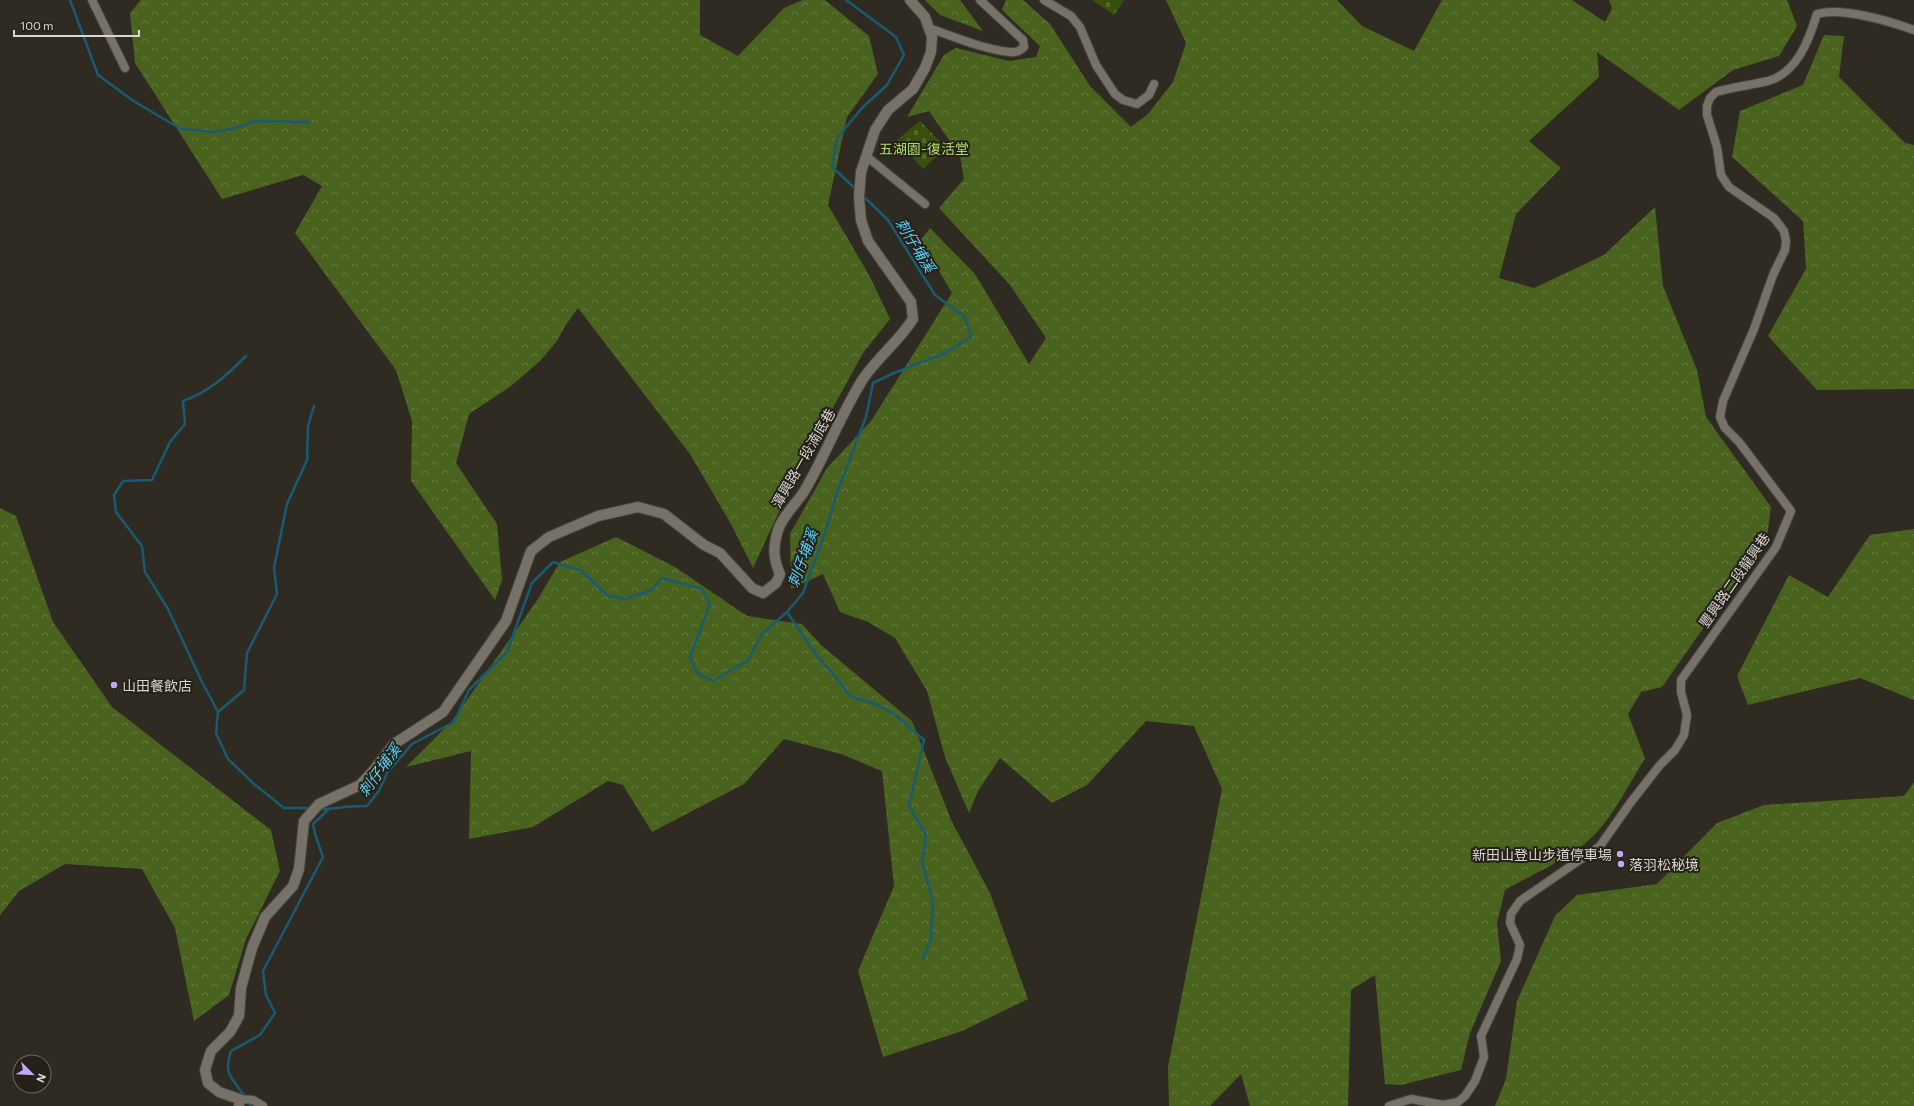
<svg xmlns="http://www.w3.org/2000/svg" width="1914" height="1106" font-family="Commissioner,'Noto Sans TC',sans-serif">
<defs>
<pattern id="forest-crowns" width="20" height="18" patternUnits="userSpaceOnUse"><rect width="20" height="18" fill="#49631f"/><path d="M2 6a3 3 0 1 1 6 0M12 15a3 3 0 1 1 6 0" fill="none" stroke="#63793e"/></pattern>
<pattern id="cemetery-stones" width="16" height="16" patternUnits="userSpaceOnUse"><rect width="16" height="16" fill="#38500b"/><path d="M2 7V4a2 2 0 0 1 4 0v3zM10 15v-3a2 2 0 0 1 4 0v3z" fill="#54682e"/></pattern>
</defs>
<rect width="100%" height="100%" fill="#2f2b22"/>
<path fill="url(#forest-crowns)" d="M141,0H700V35L738,56L784,8L803,0H825L869,36L878,74L847,117L828,205L869,275L890,319L863,353L796,475L753,568L731,524L690,454L578,308L565,326L557,341L540,361L511,386L469,414L456,463L497,524L502,580L495,600L411,481L412,421L396,370L295,233L322,186L303,175L222,199L135,63L130,13Z
M925,0H960L983,31L940,15Z
M1006,0H1023L1050,24L1090,86L1131,127L1148,114L1173,82L1186,43L1166,0H1337L1362,26L1414,51L1442,0H1572L1605,22L1612,8L1609,0H1787L1797,26L1779,56L1733,70L1679,110L1597,52L1599,77L1529,141L1561,168L1516,214L1499,278L1534,288L1604,255L1655,207L1663,286L1697,370L1706,417L1771,507L1767,537L1662,687L1641,692L1628,714L1645,758C1631,781 1610,822 1590,839C1568,859 1531,875 1505,890L1497,923L1501,961L1470,1033L1461,1070L1401,1085L1385,1084L1375,975L1351,990L1348,1106H1250L1241,1074L1210,1106H1169L1168,1067L1222,789L1194,726L1146,721L1087,785L1052,803L1000,758L978,791L969,813L945,757L927,691L895,638L868,622L840,612L823,574L791,589L790,534L827,468L871,421L952,293L921,240L930,228L975,274L1029,364L1046,338L1010,285L939,208L964,179L960,156L929,111L907,117L944,55L956,48L1009,61L1036,57L1040,46L1002,10Z
M1824,35L1844,36L1839,77L1905,143L1914,145V389L1817,390L1768,336L1806,269L1803,221L1732,157L1740,111L1803,85Z
M0,508L16,516L53,622L112,707L271,830L280,871L246,939L229,995L194,1021L175,928L142,869L65,864L19,891L0,915Z
M1914,529V700L1860,678L1748,705L1737,676L1789,575L1828,597L1870,535Z
M616,537L675,567L747,616L802,624L821,645L912,721L952,822L990,893L1028,999L962,1031L883,1057L858,971L894,886L882,771L841,754L784,739L744,784L652,832L623,785L608,781L533,827L469,839L471,751L406,767L452,721L536,602L560,562Z
M1914,782V1106H1495L1506,1079L1517,1001L1555,916L1577,895L1657,884L1717,823L1764,805L1904,796Z"/>
<path fill="url(#cemetery-stones)" d="M1092,0H1124L1114,15Z
M920,121L946,148L923,169L897,140Z"/>
<g fill="none" stroke-linecap="round" stroke-linejoin="round">
<path stroke="#185c73" stroke-width="2.5" d="M70,0L98,75L135,102L181,129L216,132L235,128L255,121L309,122
M846,0L896,37L904,55L887,85L862,108L837,138L832,167L857,190
M246,356C227,375 209,392 183,401L185,424L170,442L152,480L123,481L114,495L116,512L142,546L145,572L168,609L201,680L218,712L216,733L228,759L254,784L284,808H311
M787,612L815,653L838,680L850,696L878,705L897,716L924,740L909,806L926,835L922,862L933,902L931,939L923,959
M218,712L244,690L247,653L277,594L274,568L287,504L307,460L308,426L314,406
M320,809C336,809 351,805 367,806L379,791L387,773L412,744L454,722L469,690L507,652L532,583L553,562L582,571L608,596L625,599L652,590L662,578L702,589L710,604L690,657L697,673L713,681L748,660L763,633L787,612L803,593L824,536L837,493L866,417L873,383L894,373L945,353L971,337L965,317L935,295L888,220L862,195
M245,1097C232,1077 223,1075 231,1051L260,1035L275,1013L266,995L263,971L323,857L315,834L313,824L329,809
M248,1101L251,1106"/>
<g stroke="#49463e" stroke-width="10">
<path id="street" d="M92,0L125,68
M1044,0L1071,16L1080,27L1096,65L1115,94L1123,100L1137,104L1149,95L1154,84
M929,28C952,36 985,50 1010,52C1015,53 1020,51 1024,47L1023,40L980,0
M866,156L925,204
M239,1099L253,1100L263,1106
M1389,1106L1411,1099L1443,1105L1458,1102L1465,1096L1475,1081L1484,1057L1481,1036L1517,959L1520,945L1510,923L1511,914L1520,901L1600,846L1631,802L1660,765L1675,750L1684,735L1687,715L1681,692V680L1776,547L1791,511L1739,442L1725,428L1720,417L1723,401L1754,329L1773,275L1785,250L1786,241L1784,231L1774,218L1729,187L1721,175L1717,147L1707,115V106L1710,98L1716,92C1733,87 1751,85 1768,81C1797,73 1809,40 1817,14C1842,7 1889,21 1914,30"/>
</g>
<g stroke="#49463e" stroke-width="12">
<path id="secondary" d="M239,1106V1099L219,1092L208,1083L205,1070L211,1051L230,1032L239,1016L241,988L252,948L265,917L293,886L299,869L304,821L319,804L360,785L374,770L394,744L443,712L506,621L531,551L549,537L598,516L638,507L664,514L704,545L720,553L752,588L763,593L776,583L780,574C773,559 773,546 778,530C783,515 797,503 805,490C826,454 841,414 863,379C878,357 899,341 913,319L911,302L868,241L861,220L859,197L861,172L875,130L888,110L913,89L925,68L931,52L932,37L925,17L910,0"/>
</g>
<use href="#street" stroke="#777268" stroke-width="8"/>
<use href="#secondary" stroke="#777268" stroke-width="10"/>
</g>
<g fill="#bda9f5" stroke="#252118" stroke-width="1.5">
<circle cx="114" cy="685" r="4"/>
<circle cx="1620" cy="854" r="4"/>
<circle cx="1621" cy="864" r="4"/>
</g>
<g text-anchor="middle" dominant-baseline="central" stroke-width="4" stroke-linejoin="round" paint-order="stroke">
<g font-size="14" fill="#addd69" stroke="#252118">
<text x="924" y="148">五湖園-復活堂</text>
</g>
<g font-size="14" fill="#d9d6d1" stroke="#252118">
<text transform="translate(803 458) rotate(-60)">潭興路一段湳底巷</text>
<text transform="translate(1734 580) rotate(-55)">豐興路二段龍興巷</text>
</g>
<g font-size="14" fill="#d9d6d1" stroke="#252118" text-anchor="start">
<text x="122" y="685">山田餐飲店</text>
<text x="1612" y="854" text-anchor="end">新田山登山步道停車場</text>
<text x="1629" y="864">落羽松秘境</text>
</g>
<g font-size="15" font-style="italic" fill="#58d2fe" stroke="#252118">
<text transform="translate(916 245) rotate(58)">刺仔埔溪</text>
<text transform="translate(802 558) rotate(-70)">刺仔埔溪</text>
<text transform="translate(379 770) rotate(-54)">刺仔埔溪</text>
</g>
</g>
<g transform="translate(32 1074) rotate(114)"><circle r="19" fill="#252118" stroke="#6d6962"/>
<path d="M0-3L7 15L0 10L-7 15Z" fill="#bda9f5"/>
<text y="-6" font-size="11" font-weight="bold" text-anchor="middle" fill="#d9d6d1">N</text>
</g>
<path d="M14 30v6h125v-6" fill="none" stroke="#d9d6d1" stroke-width="2"/>
<text x="20" y="30" font-size="12" fill="#d9d6d1" stroke="#252118" stroke-width="3" paint-order="stroke">100 m</text>
</svg>
